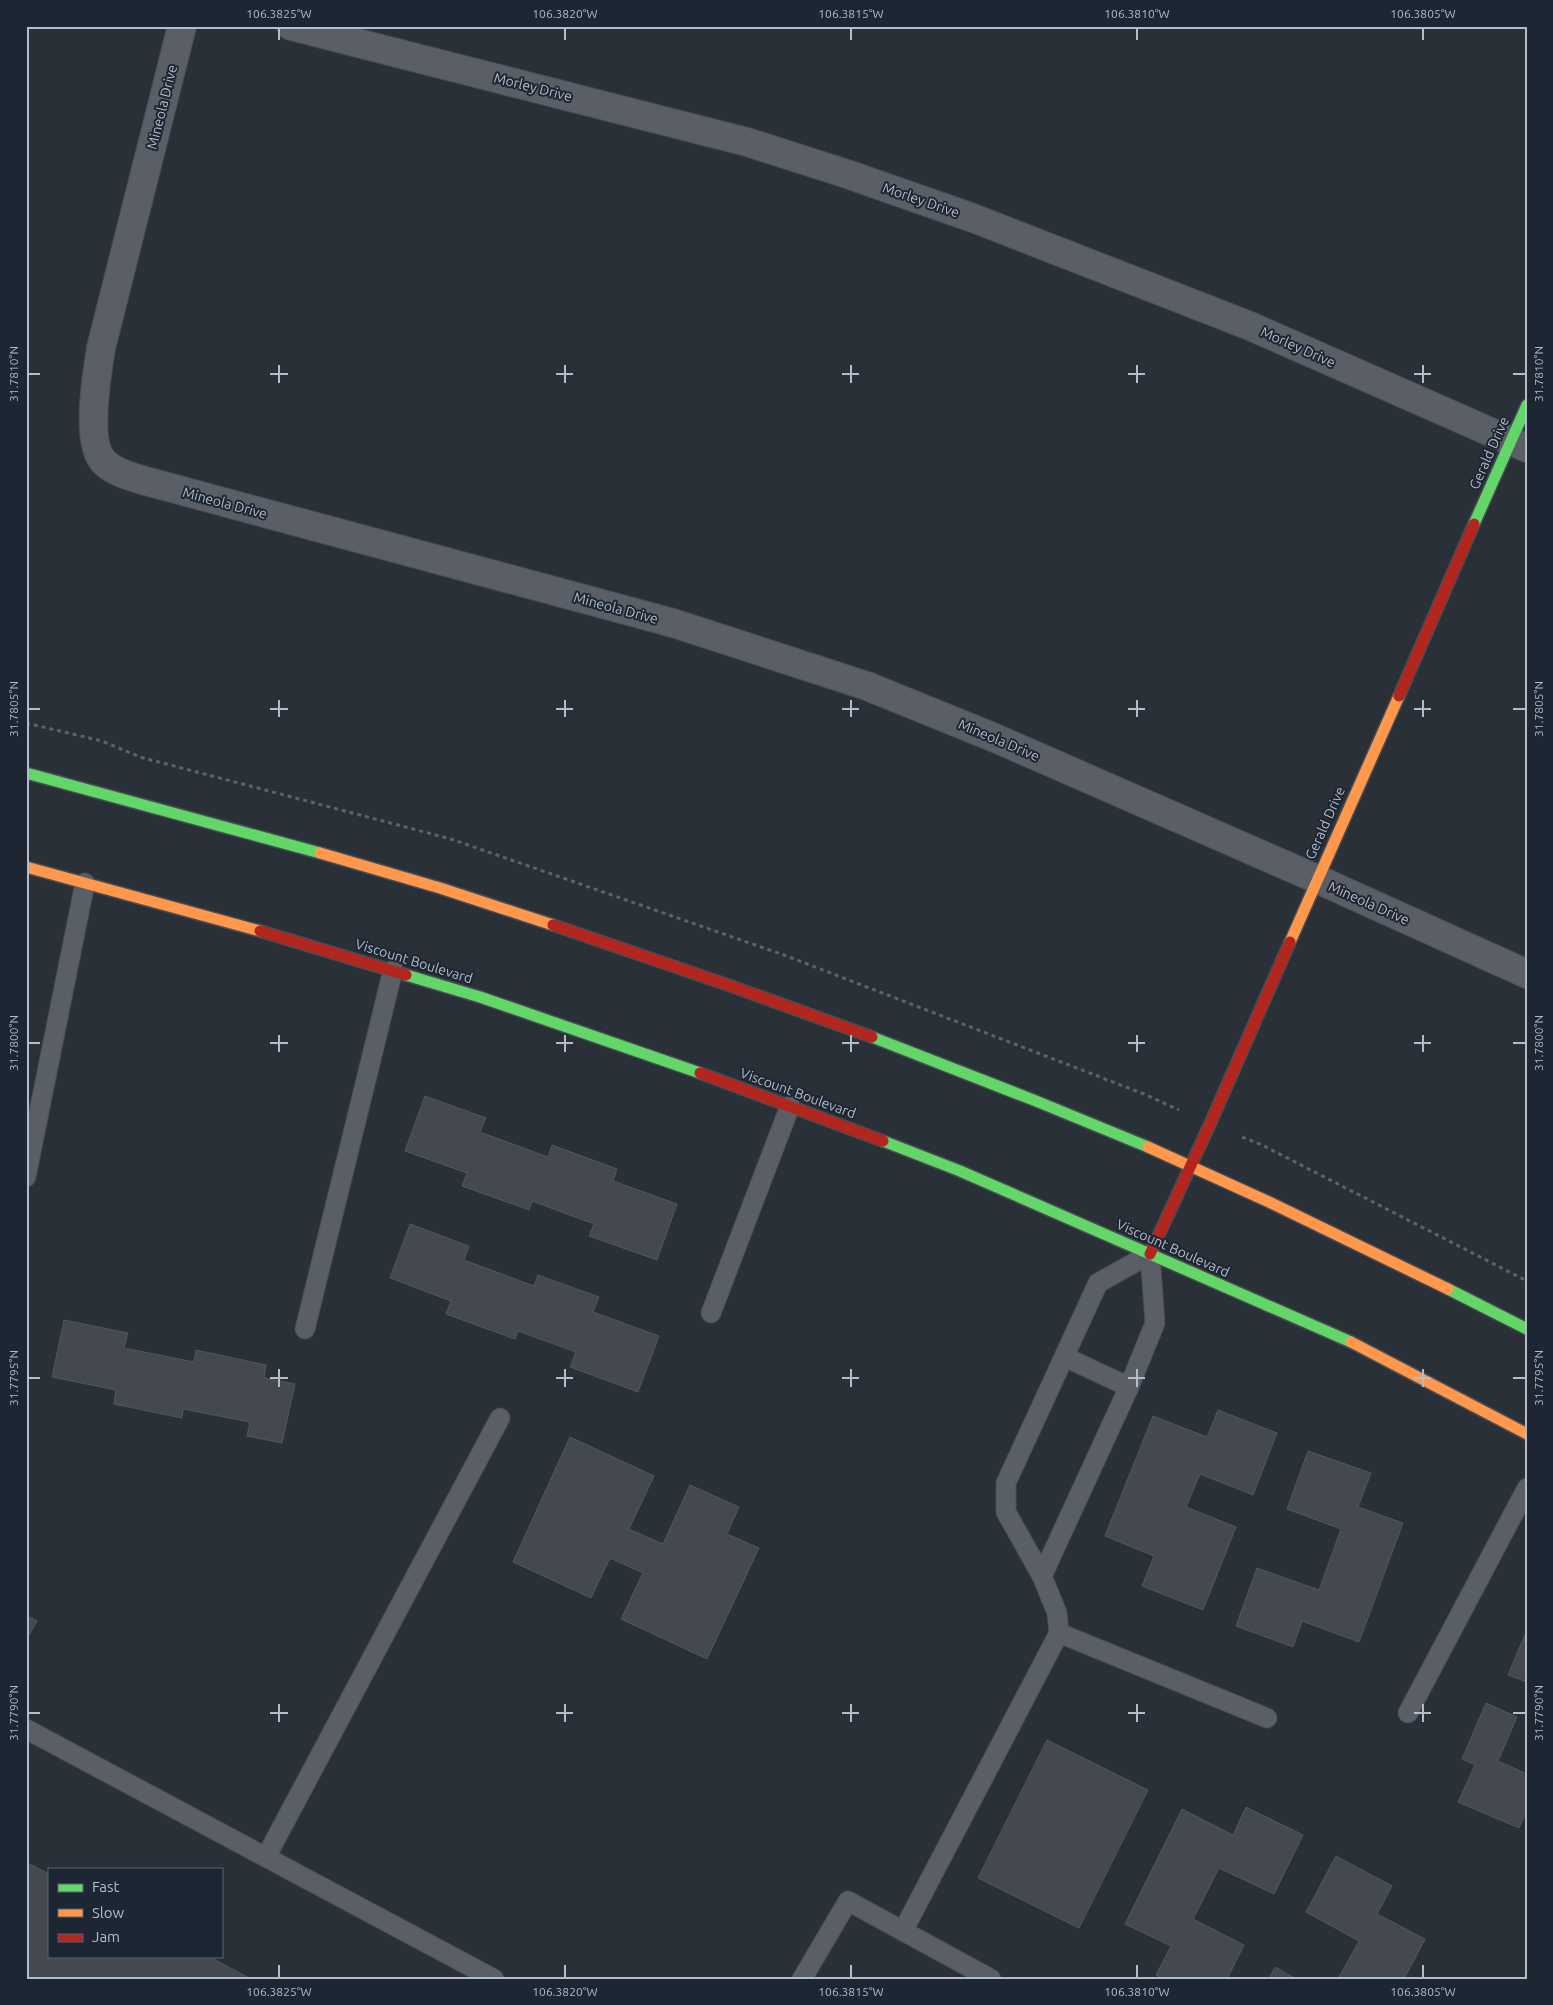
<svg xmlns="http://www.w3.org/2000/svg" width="1553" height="2005" font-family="Ubuntu,sans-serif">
<rect width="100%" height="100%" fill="#2a3038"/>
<path fill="#444950" stroke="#52575f" d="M425,1096L486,1118L480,1132L548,1157L552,1145L617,1169L613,1181L677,1204L657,1260L589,1236L594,1224L532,1201L529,1210L462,1186L467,1173L405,1151Z
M410,1224L469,1246L464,1260L534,1286L538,1275L599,1297L593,1312L659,1336L638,1392L570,1367L576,1352L518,1331L515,1339L446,1314L451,1301L390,1278Z
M64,1320L128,1333L124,1348L194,1362L196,1350L266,1365L264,1378L295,1384L282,1443L247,1436L250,1422L183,1409L182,1418L114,1404L116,1390L52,1377Z
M1218,1410L1277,1433L1253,1495L1200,1474L1186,1507L1236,1527L1203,1610L1142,1586L1154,1556L1105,1536L1153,1416L1207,1437Z
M570,1437L654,1476L629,1529L663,1544L690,1485L739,1507L727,1534L759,1548L707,1659L621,1619L643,1573L610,1558L591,1598L513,1562Z
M1308,1451L1371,1473L1358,1507L1403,1523L1359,1642L1302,1621L1293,1647L1236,1626L1257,1568L1319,1590L1341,1529L1287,1509Z
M26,1615L37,1621L26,1640Z
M1527,1630V1682L1508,1675Z
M1486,1703L1517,1717L1498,1761L1527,1774V1810L1519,1828L1458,1802L1475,1765L1462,1759Z
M1047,1740L1148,1790L1079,1928L978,1878Z
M1246,1807L1303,1835L1274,1894L1219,1868L1193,1919L1244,1945L1227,1979H1163L1156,1975L1171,1946L1125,1924L1182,1809L1233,1835Z
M1336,1856L1392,1886L1377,1914L1425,1939L1404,1979H1338L1359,1941L1306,1912Z
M26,1862L49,1874V1956H208L251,1979H26Z
M1275,1967L1296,1979H1269Z"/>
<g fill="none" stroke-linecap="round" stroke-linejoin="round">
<g stroke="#484c53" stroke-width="21">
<path id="lane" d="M26,1177L85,883
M711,1313L790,1106
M305,1329L393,970
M1065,1357L1129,1387
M1059,1633L1267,1718
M1408,1713L1527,1488
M26,1729L494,1979
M266,1857L500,1418
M903,1931L1059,1633L1057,1613L1042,1576L1006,1512V1483L1098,1283L1150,1254L1155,1323L1129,1387L1042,1576
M802,1979L848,1901L991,1979"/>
</g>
<g stroke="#484c53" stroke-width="30">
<path id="street" d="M182,26L101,348C97,373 85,443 104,462C114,472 129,476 142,480L673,623L867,686L995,738L1317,879L1527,974
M291,26L747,142L847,174L973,218L1250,326L1527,448"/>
</g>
<g stroke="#484c53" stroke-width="14">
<path id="fast" d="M1474,524L1527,405
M26,773L320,853
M406,975L480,997L700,1073
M872,1037L1036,1101L1148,1147
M883,1141L960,1171L1351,1342
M1448,1289L1527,1329"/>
</g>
<g stroke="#484c53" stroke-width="14">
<path id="slow" d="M320,853L440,888L553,925
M26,867L260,931
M1290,942L1399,696
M1148,1147L1269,1202L1448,1289
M1351,1342L1527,1434"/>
</g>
<g stroke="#484c53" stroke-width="14">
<path id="jam" d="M1399,696L1474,524
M553,925L731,986L872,1037
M260,931L406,975
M700,1073L883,1141
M1150,1254L1210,1124L1290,942"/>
</g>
<path stroke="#5d636a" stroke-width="3" stroke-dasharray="4 4" stroke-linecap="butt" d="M26,723L102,741L140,757L451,839L784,955L1144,1094L1179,1110
M1242,1137L1260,1144L1527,1281"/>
<use href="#lane" stroke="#5a5e66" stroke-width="19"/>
<use href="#street" stroke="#5a5e66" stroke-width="28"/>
<use href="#fast" stroke="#63d668" stroke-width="11"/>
<use href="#slow" stroke="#ff974d" stroke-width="11"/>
<use href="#jam" stroke="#b3261e" stroke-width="11"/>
</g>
<path fill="none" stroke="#b4bcc9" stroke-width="2" d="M279,28V40M565,28V40M851,28V40M1137,28V40M1423,28V40M279,365V383M565,365V383M851,365V383M1137,365V383M1423,365V383M28,374H40M270,374H288M556,374H573M842,374H859M1128,374H1145M1414,374H1431M1513,374H1526M279,700V717M565,700V717M851,700V717M1137,700V717M1423,700V717M28,709H40M270,709H288M556,709H573M842,709H859M1128,709H1145M1414,709H1431M1513,709H1526M279,1035V1052M565,1035V1052M851,1035V1052M1137,1035V1052M1423,1035V1052M28,1043H40M270,1043H288M556,1043H573M842,1043H859M1128,1043H1145M1414,1043H1431M1513,1043H1526M279,1369V1387M565,1369V1387M851,1369V1387M1137,1369V1387M1423,1369V1387M28,1378H40M270,1378H288M556,1378H573M842,1378H859M1128,1378H1145M1414,1378H1431M1513,1378H1526M279,1704V1722M565,1704V1722M851,1704V1722M1137,1704V1722M1423,1704V1722M28,1713H40M270,1713H288M556,1713H573M842,1713H859M1128,1713H1145M1414,1713H1431M1513,1713H1526M279,1965V1978M565,1965V1978M851,1965V1978M1137,1965V1978M1423,1965V1978"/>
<g text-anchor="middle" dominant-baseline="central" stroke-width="4" stroke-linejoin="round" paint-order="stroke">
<g font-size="14" fill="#b4bcc9" stroke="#1d2633">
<text transform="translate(533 87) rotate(14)">Morley Drive</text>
<text transform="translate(162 107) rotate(-76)">Mineola Drive</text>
<text transform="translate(921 200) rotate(19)">Morley Drive</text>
<text transform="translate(1298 347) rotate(24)">Morley Drive</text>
<text transform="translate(1489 453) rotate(-66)">Gerald Drive</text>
<text transform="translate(225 503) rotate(15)">Mineola Drive</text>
<text transform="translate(616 608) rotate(15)">Mineola Drive</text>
<text transform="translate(999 740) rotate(23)">Mineola Drive</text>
<text transform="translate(1325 823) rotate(-66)">Gerald Drive</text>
<text transform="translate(1369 903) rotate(24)">Mineola Drive</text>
<text transform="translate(414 961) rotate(17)">Viscount Boulevard</text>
<text transform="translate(798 1093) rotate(20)">Viscount Boulevard</text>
<text transform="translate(1173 1248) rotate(24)">Viscount Boulevard</text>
</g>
</g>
<rect width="1553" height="2005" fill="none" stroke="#1d2633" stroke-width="55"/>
<rect x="48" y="1868" width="175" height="90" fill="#1d2633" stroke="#59626f"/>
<rect x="58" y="1884" width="25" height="8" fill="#63d668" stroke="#59626f"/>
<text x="92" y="1892" font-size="15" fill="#b4bcc9">Fast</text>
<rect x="58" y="1909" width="25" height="8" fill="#ff974d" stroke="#59626f"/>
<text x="92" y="1918" font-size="15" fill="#b4bcc9">Slow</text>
<rect x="58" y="1934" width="25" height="8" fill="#b3261e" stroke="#59626f"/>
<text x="92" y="1942" font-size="15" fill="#b4bcc9">Jam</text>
<rect x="28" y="28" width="1498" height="1950" fill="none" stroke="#b4bcc9" stroke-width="2"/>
<g font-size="12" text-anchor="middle" fill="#b4bcc9">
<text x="279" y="18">106.3825°W</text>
<text x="565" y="18">106.3820°W</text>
<text x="851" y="18">106.3815°W</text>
<text x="1137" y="18">106.3810°W</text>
<text x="1423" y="18">106.3805°W</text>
<text transform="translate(14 374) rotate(-90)" y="4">31.7810°N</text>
<text transform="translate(1539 374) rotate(-90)" y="4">31.7810°N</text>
<text transform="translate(14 709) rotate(-90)" y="4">31.7805°N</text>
<text transform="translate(1539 709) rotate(-90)" y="4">31.7805°N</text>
<text transform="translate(14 1043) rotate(-90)" y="4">31.7800°N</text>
<text transform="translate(1539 1043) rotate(-90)" y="4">31.7800°N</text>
<text transform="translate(14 1378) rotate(-90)" y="4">31.7795°N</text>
<text transform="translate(1539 1378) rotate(-90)" y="4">31.7795°N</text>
<text transform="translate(14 1713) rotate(-90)" y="4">31.7790°N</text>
<text transform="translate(1539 1713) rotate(-90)" y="4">31.7790°N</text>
<text x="279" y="1996">106.3825°W</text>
<text x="565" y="1996">106.3820°W</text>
<text x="851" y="1996">106.3815°W</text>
<text x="1137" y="1996">106.3810°W</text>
<text x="1423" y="1996">106.3805°W</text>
</g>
</svg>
